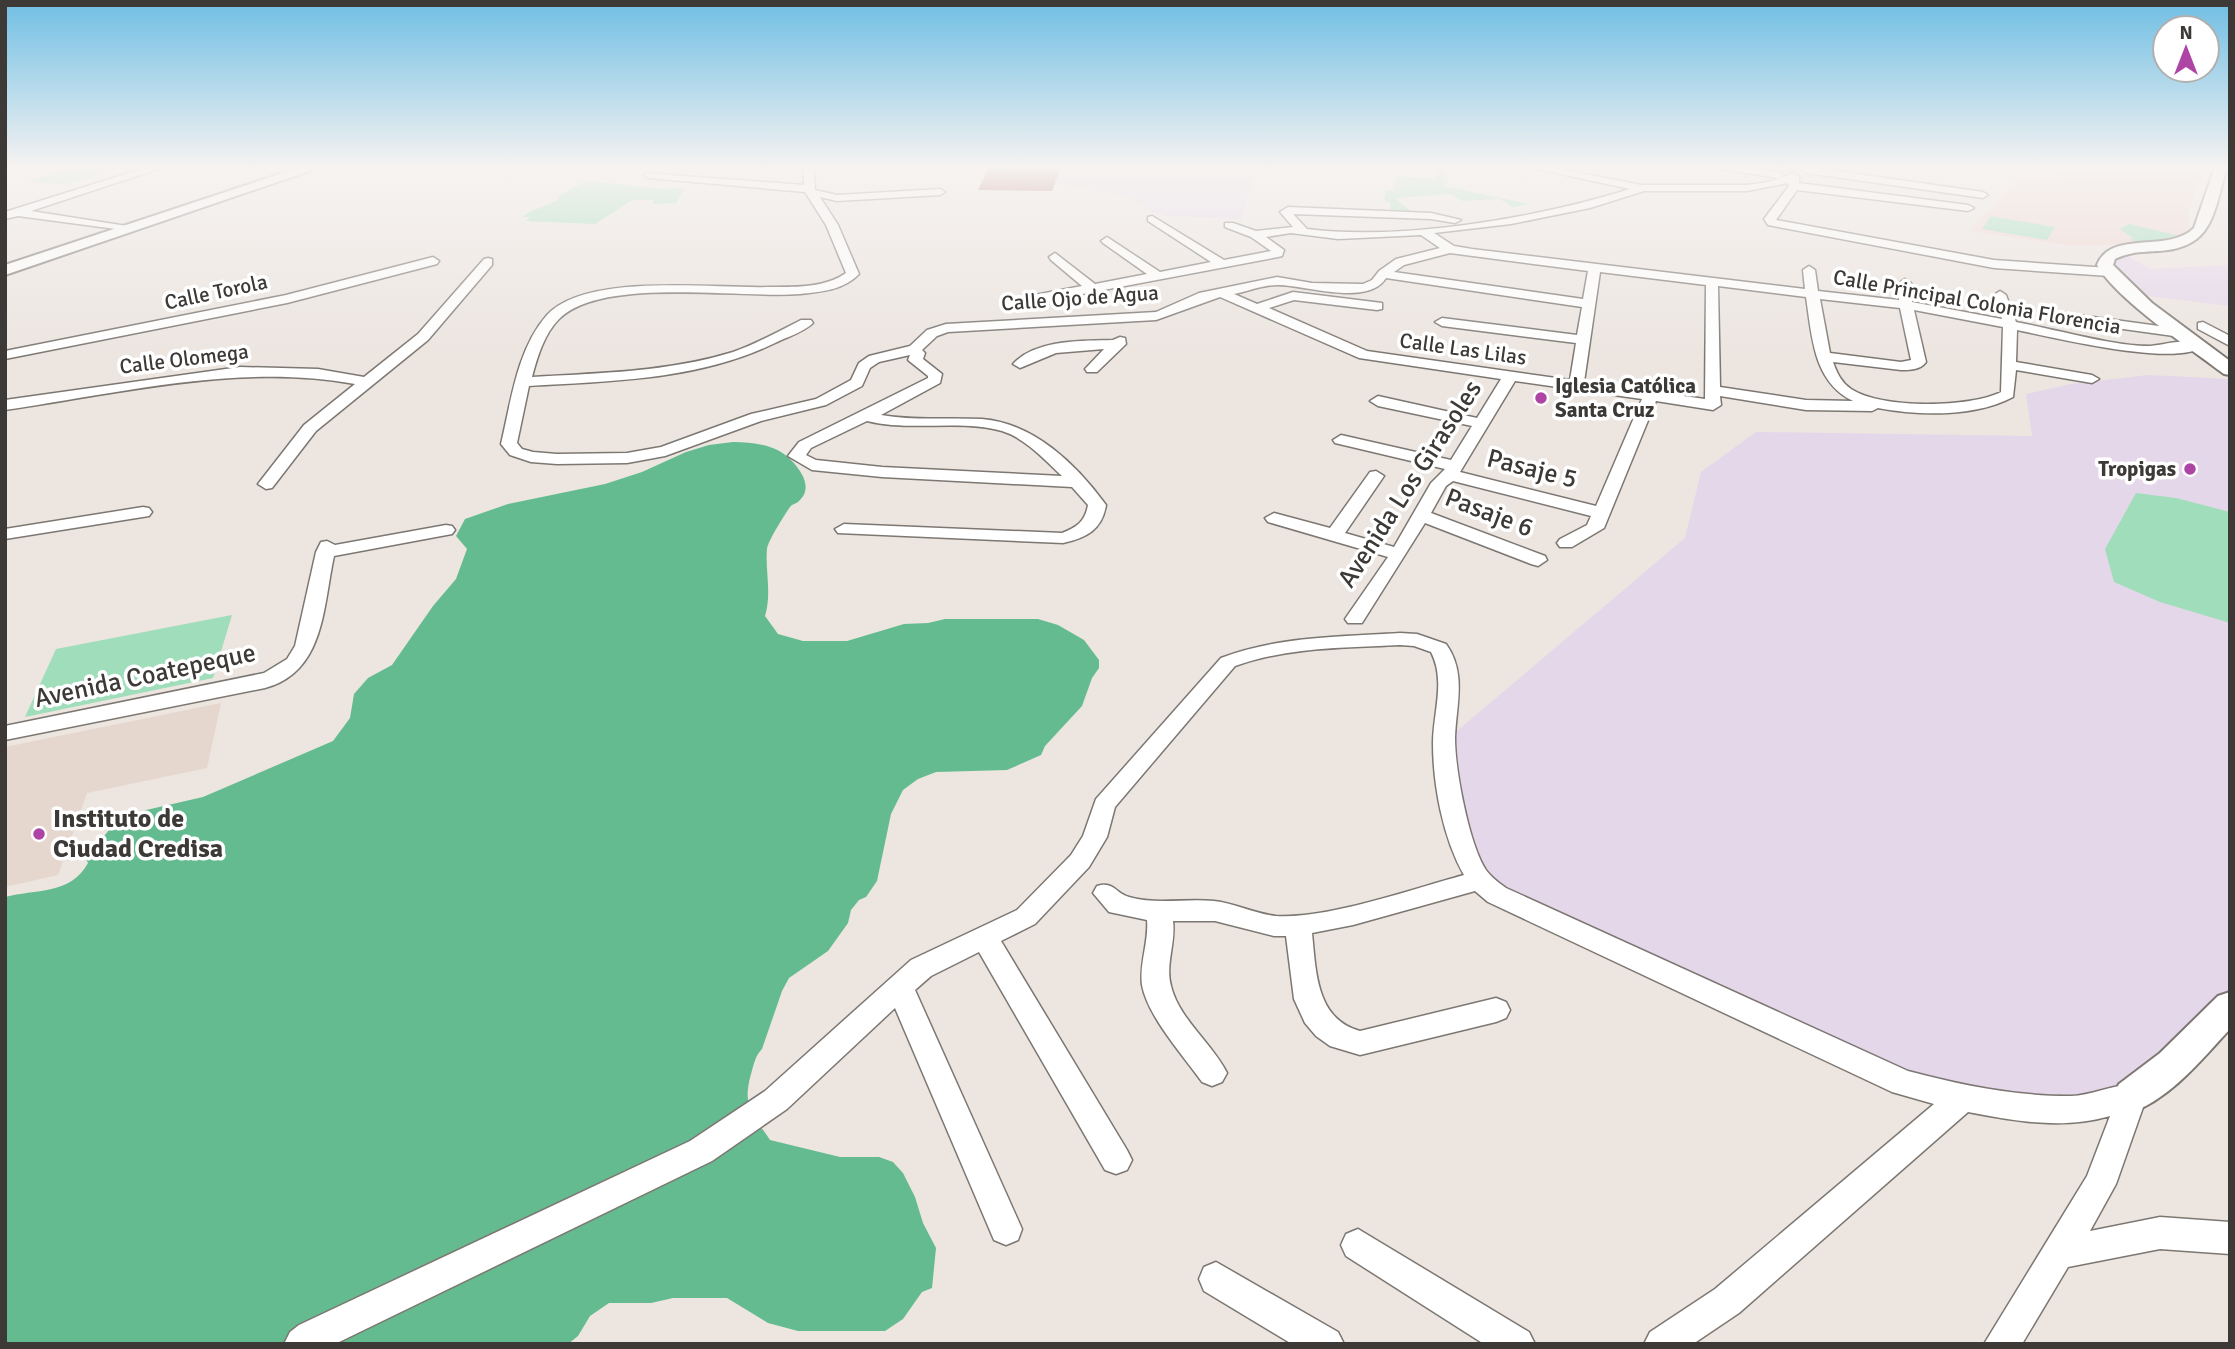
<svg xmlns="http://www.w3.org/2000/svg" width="2235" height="1349" font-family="Signika,sans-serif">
<rect width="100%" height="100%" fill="#ece5e0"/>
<path fill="#f0d6d1" d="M2021,167H2159L2203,173L2189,210V229L2176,239L2147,243L2075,246L1969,231L2020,178L2061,182L2064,177Z"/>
<path fill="#e5d7ea" d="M1062,167H1256L1241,219L1168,216L1153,212L1127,196L1055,184Z
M2124,254L2151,269L2230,265V306L2141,295L2111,267L2118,256Z
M2148,375L2230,379V1006L2132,1096L1961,1099L1480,880L1444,742L1685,538L1701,472L1756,432L2032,436L2026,394L2071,384Z"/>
<path fill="#e5d7cd" d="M221,703L207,768L87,793L58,875L5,887V747Z"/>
<path fill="#9fddbb" d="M76,167H124L65,185L29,181Z
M1436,167L1446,169L1440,173L1450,175L1443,180L1448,182L1443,186L1529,204L1513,207L1500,199L1462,201L1451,194L1395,198L1412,212L1391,211L1390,203L1384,200L1386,190H1394L1396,176L1436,179Z
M586,181L664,189L685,188L676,203L653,204L654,200H632L595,224L526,221L530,217H522C534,208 546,207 559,199L557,197Z
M1991,216L2055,227L2047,240L1982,229Z
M2129,224L2180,236L2138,243L2129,239H2135L2119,229Z
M2136,493L2176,498L2230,512V623L2160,602L2114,582L2105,549Z
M232,615L213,678L25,717L56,649Z"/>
<path fill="#65bb90" d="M733,442C754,442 778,445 792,461C802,472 813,488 799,501C795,505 793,503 790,507C785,514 768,541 767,549C765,571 772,593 765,616L778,634L803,641H847L904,624L928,623L945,619H1038L1058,625L1084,640L1099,660V668L1092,678L1082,706L1045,746L1041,755L1007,770L936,772L918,779L903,790L891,814L877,881L866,897L859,900L851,910L848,923L828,951L789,978L782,991L762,1049C755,1056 754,1064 751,1074C742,1106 752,1113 770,1140L840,1157H879L893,1162L903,1173L915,1197L923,1223L936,1248L932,1288L922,1292L903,1319L885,1331H798L768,1323L727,1298H673L651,1303H609L590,1316L578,1336L568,1344H5V897C35,889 71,895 88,863L86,859L120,816L203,797L333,741L350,718L354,694L368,678L392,665L433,606L456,579L467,549L456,536L465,519L508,504L605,484L642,472L686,452L709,445Z"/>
<path fill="#a25446" d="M989,167H1061L1052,191L978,190Z"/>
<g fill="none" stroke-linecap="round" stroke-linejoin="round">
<g stroke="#7d7772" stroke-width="3">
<path id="minor" d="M148,167H164L31,211L127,226L131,227V231L18,216L5,219V212Z
M804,167H814L815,190L837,195L940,189L945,192L940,195L837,201L820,197L838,225L859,274C844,290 821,292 800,294C740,299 602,276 559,319C544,334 537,358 532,377C600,373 668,372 733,352C756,344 779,331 801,320H811L813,323C804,332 787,337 775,343C698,380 614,381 529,386L517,443L522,449L533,452L557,454L627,453L661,447L751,414L816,399L851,380L859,363L869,356L910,346L927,330L946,324L1156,312L1199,293L1277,277L1312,283L1363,284L1372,280L1379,271L1396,259L1440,248L1421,235L1338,239L1291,233L1266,237L1284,250L1282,256L1278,257L1008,308L1001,304L1008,300L1082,286L1051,260L1049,257L1055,253L1095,284L1147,274L1103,243L1101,241L1107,237L1160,272L1211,262L1148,221V217L1152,216L1224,260L1271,251L1251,237L1225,227V223H1233L1256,231L1293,227L1280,212L1288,207L1431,213L1461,220L1455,223L1431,219L1293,214L1307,229C1403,241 1537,218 1630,189L1528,167H1550L1641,185H1747L1768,182L1794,173L1799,176V183L1968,205L1974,208L1968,211L1797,190L1776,220L1994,260L2109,268L2115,272L2109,276L1994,268L1768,225L1764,219L1789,186L1788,183L1747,191H1644L1590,208L1511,224L1434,233L1454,246L1472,249L1805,289L1803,270L1809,266L1815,270L1818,291L1899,300V283L1905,279L1911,283L1912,302L2002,319L1994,295L2000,291L2006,295L2016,322C2055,329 2112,346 2150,346C2165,345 2192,336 2203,346C2178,368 2051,337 2017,330L2016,362L2092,375L2099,379L2092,383L2016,370L2013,397C1976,417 1920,416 1878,408L1872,411L1806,410L1720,396L1721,405L1713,410L1656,401L1604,528L1572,547H1560L1557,543L1560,539L1587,525L1591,516L1453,481L1446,486L1431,513L1545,556L1547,560L1538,566L1531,564L1425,523L1362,623H1348L1345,619L1388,557L1268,522L1265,518L1274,513L1330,528L1370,472L1376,471L1384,476L1345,533L1394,547L1431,483L1445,469L1335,443L1333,440L1341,435L1451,460L1472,426L1378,406L1370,401L1378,396L1477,418L1501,379L1359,358L1220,297L1156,320L948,332L937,336L922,350L925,353L923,359L942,374L940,383L881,415C914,421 948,417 982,419C1034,423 1077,465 1106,505C1102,530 1086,538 1063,543L838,533L835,529L844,524L1062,533C1077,527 1085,522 1088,505L1072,487L882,477L812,470L788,456L799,442L928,378V376L908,360L910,355L879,362L870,368L862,386L826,405L761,421L665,456L627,463L557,464L531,462L510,455L501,444C511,402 517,349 547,315C587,272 714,289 770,287C795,287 825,288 846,273L826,225L805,192L649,178L644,175L645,173L804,185ZM1450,253L1588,271L1583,299L1394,272L1404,265ZM1600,272L1706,285L1705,399L1584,382ZM1386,278L1582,307L1577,335L1442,318L1435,322L1442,326L1576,343L1570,380L1367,351L1269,308L1294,300L1377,310L1382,309V303L1293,292L1257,304L1234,294C1248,291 1264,285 1277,285C1306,285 1368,307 1386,278ZM1718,286L1806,297C1812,336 1813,382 1853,401L1806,400L1720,387ZM1820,299L1900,308L1911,360L1901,362L1830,353ZM1914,310L2003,327L2001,392C1969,408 1881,409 1851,389C1841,382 1837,373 1833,362L1901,370C1910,370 1920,370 1926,362ZM1515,381L1642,399L1596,506L1460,472ZM867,421C911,432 961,419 1002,431C1025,438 1045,460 1062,476L882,467L816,460L806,455L811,448Z
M1706,167H1739L1779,172L1784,175L1779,178Z
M1809,167L1983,192L1988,195L1983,198L1807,173L1802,170Z
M433,257L439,261L437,264L287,303L5,359V351L286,295Z
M488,258L492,259V265L428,340L316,431L272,488L266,489L258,484L304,425L355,384C239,363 121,393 5,410V400L240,367L318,369L364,377L418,334L484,259Z
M2056,312L2181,329L2188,333L2181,337L2051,319L2049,316Z
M2203,322L2230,336V346L2198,329V323Z
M1120,337L1125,338L1126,344L1097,372H1087L1085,369L1104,349L1056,353L1020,368L1013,364C1036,339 1082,341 1113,340Z
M143,507L149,508L152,512L149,516L5,539V529Z
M446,525L452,526L455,530L452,534L334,556C323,606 325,672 265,688L5,740V726L264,673L287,659L295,646L316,552L321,542L327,541L335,545Z
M1400,633L1417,634L1446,644C1467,673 1456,705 1455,738C1455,770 1469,844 1486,870C1491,877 1499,883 1506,888L1908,1071C1961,1085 2014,1096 2069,1096C2093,1097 2120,1079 2143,1087L2147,1096L2116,1184L2090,1231L2160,1217L2230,1222V1254L2160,1249L2068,1267L2022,1344H1984L2087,1176L2110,1116C2063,1130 2014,1121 1968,1112L1739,1313L1693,1344H1644L1650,1332L1715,1289L1934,1104L1892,1092L1488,902L1475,891L1353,925L1312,933C1316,972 1316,1019 1360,1031L1496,998L1506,1002L1510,1010L1506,1018L1496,1022L1360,1055L1330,1046L1316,1036L1305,1023L1294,999L1286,936H1274L1215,921H1173C1176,942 1165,965 1171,986C1179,1019 1212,1043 1227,1073L1222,1082L1212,1086L1202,1082C1183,1055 1148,1017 1142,985C1139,964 1149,942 1147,920L1109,912L1093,893L1097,886C1114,881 1115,893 1129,897C1157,905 1186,898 1214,901C1235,903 1255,914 1276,916C1328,919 1412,889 1464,875C1443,838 1433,785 1433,743C1433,713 1446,681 1431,652L1414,646L1400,645C1344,648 1288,647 1235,666L1115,807L1107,837L1089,867L1035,924L1001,941L1127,1150L1132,1160L1127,1170L1116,1174L1105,1170L979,952L931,976L915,990L1022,1229L1018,1240L1006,1245L994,1240L895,1008L787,1109L712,1161L335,1344H284L290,1332L299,1325L690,1141L765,1091L911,960L1017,910L1071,855L1083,836L1096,799L1221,658C1279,636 1339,637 1400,633Z
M1358,1229L1529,1332L1535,1344H1484L1346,1256L1341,1245L1346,1234Z
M1216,1262L1338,1332L1344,1344H1292L1204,1291L1199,1279L1204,1267Z"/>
</g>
<g stroke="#7d7772" stroke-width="4">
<path id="tertiary" d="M301,167H321L5,275V265Z
M2215,167H2227C2213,213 2214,248 2158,251C2142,252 2129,252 2115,259L2113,265L2152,303L2230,361V375L2224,374C2190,348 2117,300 2097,265C2111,229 2168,254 2194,228Z
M2230,992V1029C2202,1059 2171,1098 2132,1112L2119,1108L2113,1096L2119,1084L2160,1053L2218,996Z"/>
</g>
<use href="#minor" fill="#fff" fill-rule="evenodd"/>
<use href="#tertiary" fill="#fff" fill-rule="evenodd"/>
</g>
<linearGradient id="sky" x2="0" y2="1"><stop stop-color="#6fbee4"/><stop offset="0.47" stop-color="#f6f3f1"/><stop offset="1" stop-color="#f6f3f1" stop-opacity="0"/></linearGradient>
<rect width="2235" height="356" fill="url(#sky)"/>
<g fill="#ae44a4" stroke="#fff" stroke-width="2.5">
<circle cx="1541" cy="398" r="7"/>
<circle cx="2190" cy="469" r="7"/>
<circle cx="39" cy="834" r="7"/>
</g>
<g text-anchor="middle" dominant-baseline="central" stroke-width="7" stroke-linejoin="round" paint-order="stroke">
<g font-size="21" fill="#3c3937" stroke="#fff">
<text transform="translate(216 292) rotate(-12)">Calle Torola</text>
<text transform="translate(1080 298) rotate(-4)">Calle Ojo de Agua</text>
<text transform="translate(1977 302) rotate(10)">Calle Principal Colonia Florencia</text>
<text transform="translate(1463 349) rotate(8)">Calle Las Lilas</text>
<text transform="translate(184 359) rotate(-7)">Calle Olomega</text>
</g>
<g font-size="21" font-weight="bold" fill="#3c3937" stroke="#fff" text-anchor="start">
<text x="1555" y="386">Iglesia Católica<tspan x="1555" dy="24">Santa Cruz</tspan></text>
<text x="2176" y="469" text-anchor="end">Tropigas</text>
</g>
<g font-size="26" fill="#3c3937" stroke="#fff">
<text transform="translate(1532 469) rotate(14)">Pasaje 5</text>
<text transform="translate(1410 484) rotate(-57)">Avenida Los Girasoles</text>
<text transform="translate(1489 513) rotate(21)">Pasaje 6</text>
<text transform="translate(145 676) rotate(-12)">Avenida Coatepeque</text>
</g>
<g font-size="26" font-weight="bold" fill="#3c3937" stroke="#fff" text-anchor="start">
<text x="53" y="819">Instituto de<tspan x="53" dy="30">Ciudad Credisa</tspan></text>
</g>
</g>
<rect width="2235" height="1349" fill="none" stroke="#3c3937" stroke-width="14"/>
<g transform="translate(2186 49)"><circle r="33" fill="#ffffff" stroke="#b1b0af" stroke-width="2"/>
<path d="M0-5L12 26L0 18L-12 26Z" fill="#ae44a4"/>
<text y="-10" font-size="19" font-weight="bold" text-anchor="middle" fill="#3c3937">N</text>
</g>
</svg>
